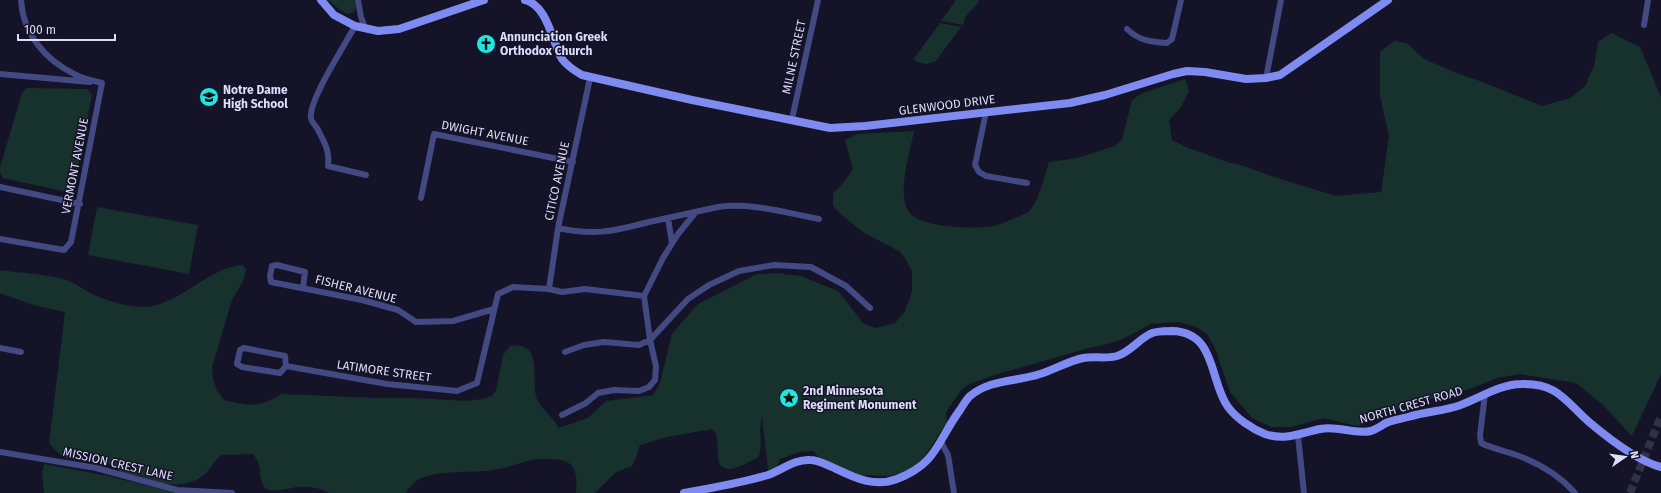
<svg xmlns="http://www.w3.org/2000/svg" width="1661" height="493" font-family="'Fira Sans',sans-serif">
<rect width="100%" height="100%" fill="#141328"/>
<path fill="#17312d" d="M328,0H355L356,7L354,12L347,14L339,9Z
M956,0H979C974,12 967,9 963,25L941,21Z
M940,23L961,27L936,61L927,64L917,62L914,59L915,57Z
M1611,33L1640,47L1661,97V374L1632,436L1603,405L1576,383L1519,374L1498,378L1459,393L1417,402L1375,418L1364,424L1356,426L1324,418L1291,427H1271L1252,418L1230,392L1215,348L1207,334L1196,327L1178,322L1151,324L1123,339L1108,344L1089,348L1016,369L1003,372L967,385L962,389L946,412L947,422L925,456L914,467L905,472L891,476L857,475L818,457L814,451L800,452L780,459L776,467L768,470L762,415L760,430L761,445L759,457C752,460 737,469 730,469C708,468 725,440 712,429L667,437L640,445L637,454L632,466L616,472L595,493H576C577,482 578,466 565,461C558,459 547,459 541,459C531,458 510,467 499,469C474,474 445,469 421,478C414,481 410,487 406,493H329C321,488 308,486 299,487C289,488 274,493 266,489C259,482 261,470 258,462C257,459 254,456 253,454L221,455C215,460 212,466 207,472C192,487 170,487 151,480C142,477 134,473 124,475C103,453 90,465 66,458C60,456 54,448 49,443L65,312L33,305L0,293V270C21,273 43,274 63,279C72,281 78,286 85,290C102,300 133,310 152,306C186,299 208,268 243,265L246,270L244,279L232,300L212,367L213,379L217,391L224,400C250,406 258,408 282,394L377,398H415L466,401L482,399L492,396L496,391L503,355L510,346C546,341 529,383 538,401C543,411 554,417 558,428L588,418L606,401L653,395L660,383L672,334L683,321L698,304L757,274L776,273L801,276L838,291L863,323L875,328L895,323L905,311L912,291V271L904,257L899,251L864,233L844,217L833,206V193L843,183L853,169L845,140L857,134L914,131C910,152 898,190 907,209C916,229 975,229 994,226C998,225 1024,215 1028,212C1039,204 1044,175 1049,162L1077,158L1115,146L1122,139L1132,100L1140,94L1185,79L1189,91L1181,107L1169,120L1172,140L1186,147L1230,163L1238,164L1277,178L1336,196L1381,192L1389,136L1380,96V52L1394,41L1407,43L1424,59L1459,74L1480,81L1542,106L1570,98L1585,86L1594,66L1598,42Z
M27,88L87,89L92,95L74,187L67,192L3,178L0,172V167L22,93Z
M97,207L198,225L189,274L88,255Z
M44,464L108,476L178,493H44L42,472Z"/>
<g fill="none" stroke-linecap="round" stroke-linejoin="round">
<path stroke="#323148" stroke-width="8" stroke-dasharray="8 4" stroke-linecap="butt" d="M1630,493L1661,416"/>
<path stroke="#434982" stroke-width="6" d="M21,0C23,34 45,60 76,75C84,79 94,81 102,83
M358,0L361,17L365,28
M1644,25L1648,0
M355,26C346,43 308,101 311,118C311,121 315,125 317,128C324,142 330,150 328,166L366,175
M1127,29C1139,41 1152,42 1167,43L1172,39L1181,0
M0,74L90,82
M1266,78L1281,0
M986,112L975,165L979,172L986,176L1027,183
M792,119L818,0
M0,187L80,204
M421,198L434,134L573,162
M668,218L672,243
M558,228C594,236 615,231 649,222C672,217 695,212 718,207C751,202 786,213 819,219
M0,239L64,250L71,242L102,83
M303,288L305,272L277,265L272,266L270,276L271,282L362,300L398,310L416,322L453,321L494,309
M549,289L558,228L590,78
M0,348L21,352
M565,352L584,345L604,342L639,345L650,340L688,299L709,285L739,271L774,265L811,267L846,286L870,308
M286,366L280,373L242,367L237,364L240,350L244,348L285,356L286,366L387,384L457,391L477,383L498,294L513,287L549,289L562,292L585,289L644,296
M1485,394L1480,435L1481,443C1493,449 1506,451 1519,456C1540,464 1560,476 1575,493
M562,415L586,403L598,393L614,390L639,391L649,387L655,380L656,366L650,340L644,296L663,258L678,234L696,212
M1298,436L1304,493
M941,442L948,455L954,493
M0,452L96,468L177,490L232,493"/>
<path stroke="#7f8bf1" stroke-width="8" d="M321,0L334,15L355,26L378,31L399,29L484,0
M525,0C548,6 552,42 562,59C567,66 575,71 582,75L692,100L830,128L865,126L1070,103L1105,95L1173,74L1187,71L1205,72L1246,79L1266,78L1280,75L1388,0
M684,493C712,488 741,483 768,475C782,470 795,459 810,460C818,460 825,464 832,467C853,477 873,488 897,479C938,463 937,441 960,410C963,405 966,400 970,396C990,379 1016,382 1040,374C1053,370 1069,361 1083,358C1094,356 1106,359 1117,356C1130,352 1138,340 1150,334C1155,331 1166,331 1172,331C1217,332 1209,381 1228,407C1236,418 1252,429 1265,434C1285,441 1301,433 1320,429C1338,425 1354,435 1371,431C1377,429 1381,426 1386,423C1393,420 1401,419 1408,417C1424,412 1442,411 1458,406C1479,399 1499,384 1522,384C1558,383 1566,402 1589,422C1608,438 1637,461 1661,467"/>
</g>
<defs>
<g id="church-disc" transform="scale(1)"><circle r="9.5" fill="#1fe6e0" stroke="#141328"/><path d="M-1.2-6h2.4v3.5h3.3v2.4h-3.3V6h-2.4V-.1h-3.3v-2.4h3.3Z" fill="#111"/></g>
<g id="school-disc" transform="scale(1)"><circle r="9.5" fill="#1fe6e0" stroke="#141328"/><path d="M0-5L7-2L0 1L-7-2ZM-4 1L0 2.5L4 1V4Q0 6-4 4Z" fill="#111"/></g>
<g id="sight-disc" transform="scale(1)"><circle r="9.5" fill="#1fe6e0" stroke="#141328"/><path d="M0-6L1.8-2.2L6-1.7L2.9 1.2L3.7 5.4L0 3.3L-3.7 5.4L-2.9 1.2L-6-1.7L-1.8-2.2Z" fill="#111"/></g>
</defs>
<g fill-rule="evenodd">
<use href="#church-disc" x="486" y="44"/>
<use href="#school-disc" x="209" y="97"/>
<use href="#sight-disc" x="789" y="398"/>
</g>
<g text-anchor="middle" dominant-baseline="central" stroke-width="3" stroke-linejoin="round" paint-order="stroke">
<g font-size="12" font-weight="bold" fill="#dedefb" stroke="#141328" text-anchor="start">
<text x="500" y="37">Annunciation Greek<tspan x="500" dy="14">Orthodox Church</tspan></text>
<text x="223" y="90">Notre Dame<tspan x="223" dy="14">High School</tspan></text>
<text x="803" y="391">2nd Minnesota<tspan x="803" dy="14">Regiment Monument</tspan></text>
</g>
<g font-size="12" fill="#dedefb" stroke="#141328">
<text transform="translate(794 57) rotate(-78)">MILNE STREET</text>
<text transform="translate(947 105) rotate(-7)">GLENWOOD DRIVE</text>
<text transform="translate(485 133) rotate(11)">DWIGHT AVENUE</text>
<text transform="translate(75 166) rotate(-79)">VERMONT AVENUE</text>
<text transform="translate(557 181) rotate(-78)">CITICO AVENUE</text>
<text transform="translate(356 289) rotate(14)">FISHER AVENUE</text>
<text transform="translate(384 371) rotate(8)">LATIMORE STREET</text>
<text transform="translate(1411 405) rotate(-16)">NORTH CREST ROAD</text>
<text transform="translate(118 464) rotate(13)">MISSION CREST LANE</text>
</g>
</g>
<g transform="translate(1625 457) rotate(77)" stroke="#141328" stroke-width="3" paint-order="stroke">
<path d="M0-3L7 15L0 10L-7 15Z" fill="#dedefb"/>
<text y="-6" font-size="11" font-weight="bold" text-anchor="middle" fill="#dedefb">N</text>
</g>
<path d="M18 34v6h97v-6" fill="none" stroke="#dedefb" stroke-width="2"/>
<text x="24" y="34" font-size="12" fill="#dedefb" stroke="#141328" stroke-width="3" paint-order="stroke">100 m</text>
</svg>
